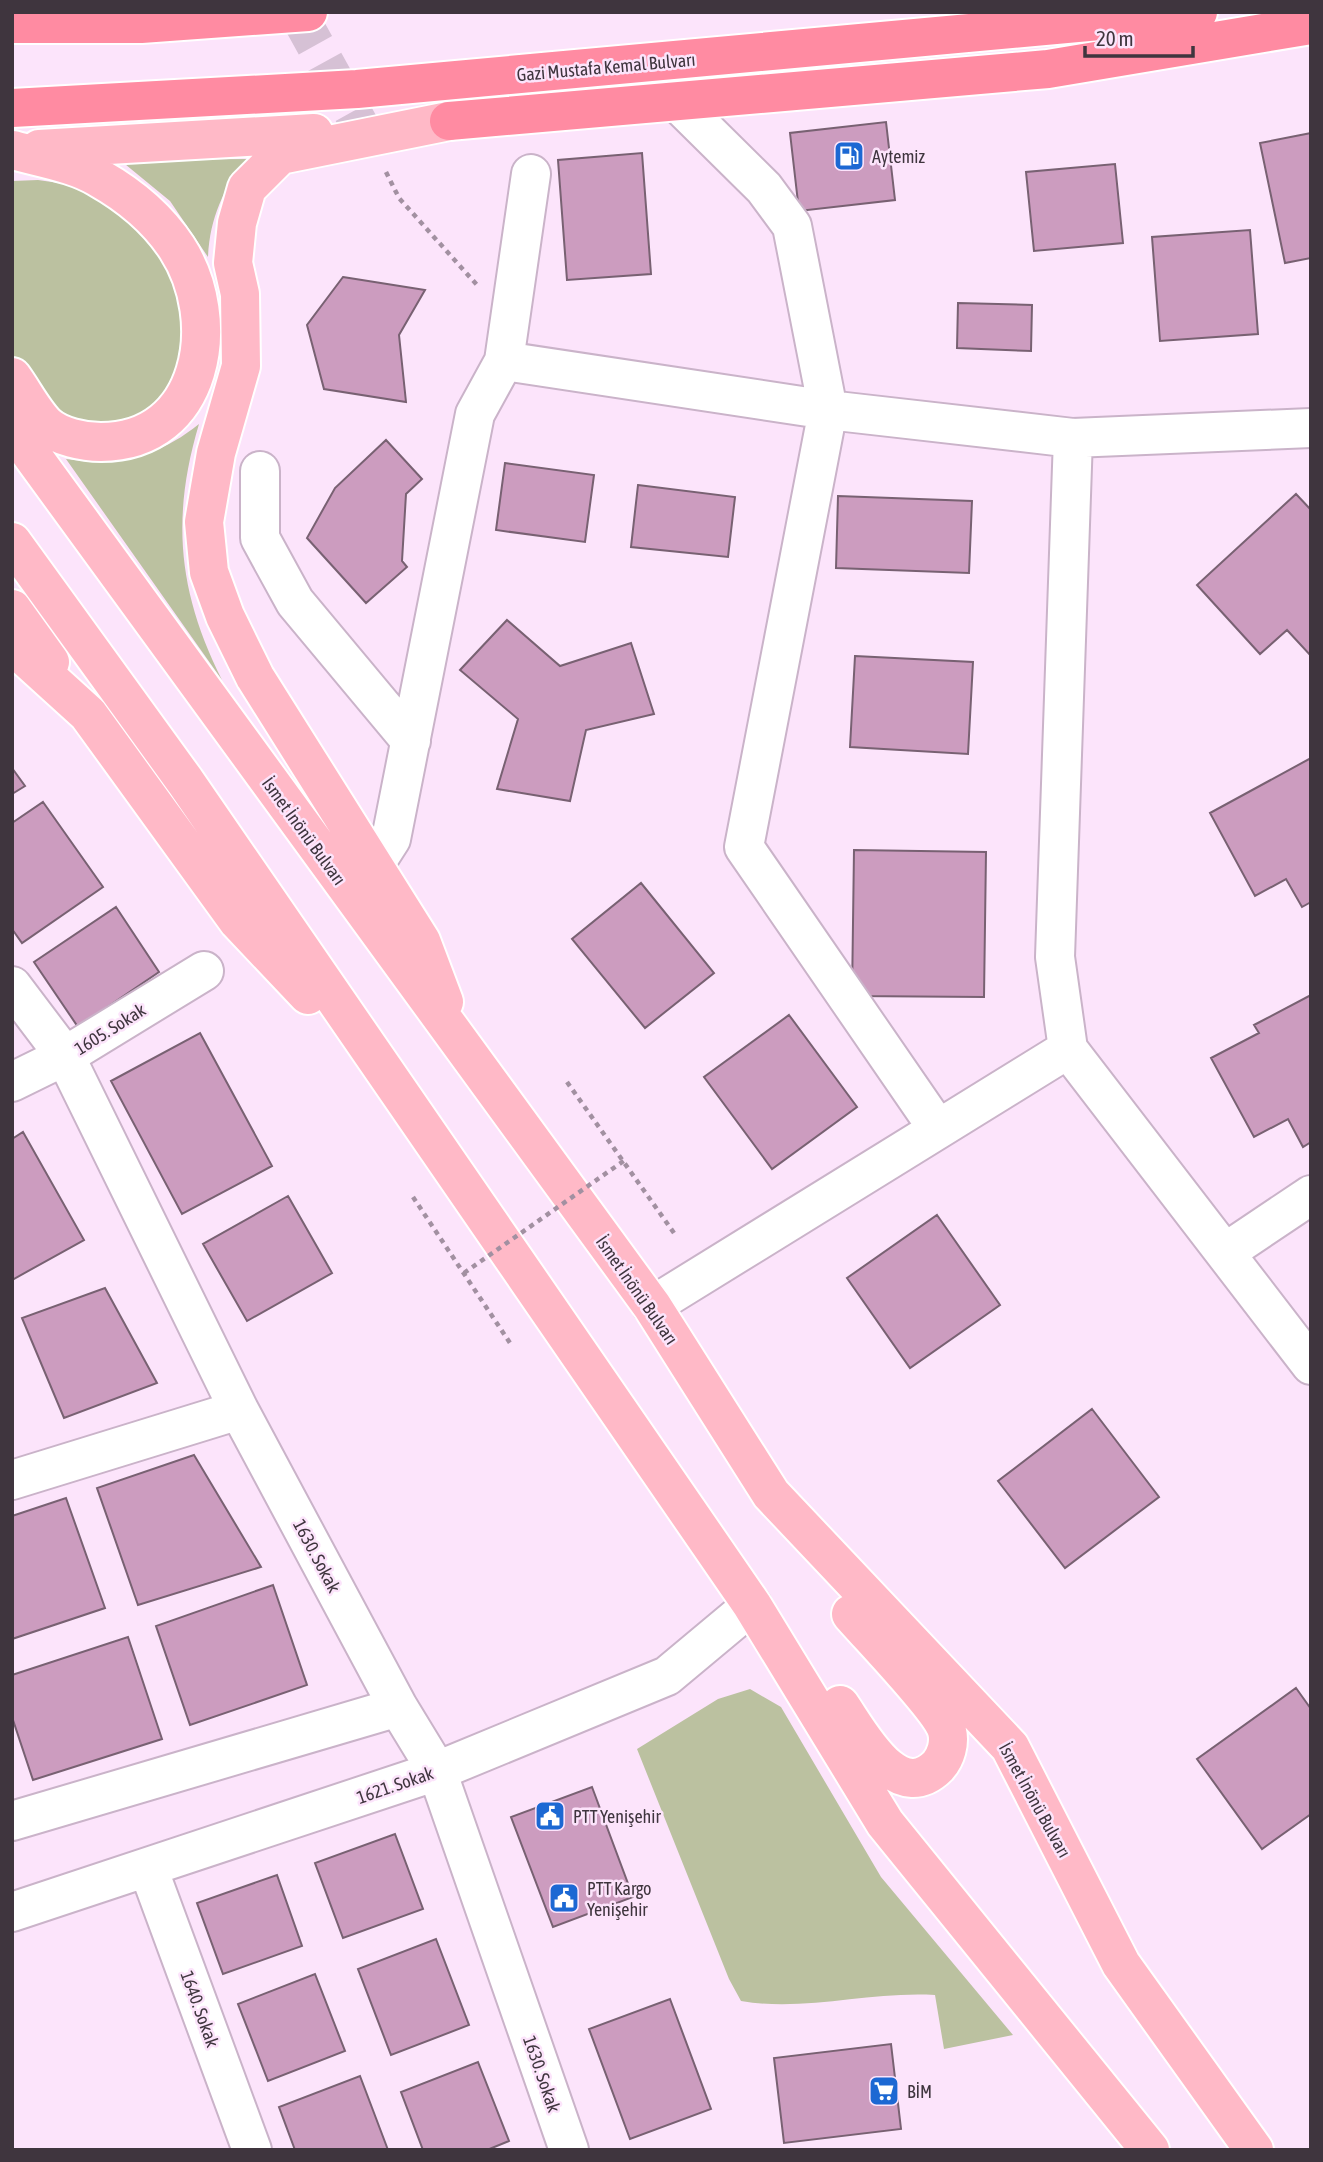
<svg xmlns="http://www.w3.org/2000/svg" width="1323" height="2162" font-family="'Asap Condensed',sans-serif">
<rect width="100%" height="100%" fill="#fce4fb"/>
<path fill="#bbc1a0" d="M247,159C223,189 210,218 208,257L170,201L120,160Z
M38,180L73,185L105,198L173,263L189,364L139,423L105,429L74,422L47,406L12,354V181Z
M199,424C171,518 178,592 222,680L66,459C118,466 158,457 199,424Z
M750,1689L781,1707L881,1877L1013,2035L944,2049L935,1995C870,1991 805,2012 741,2001L729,1979L637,1749L718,1699Z"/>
<path fill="#cc9cbf" stroke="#786172" stroke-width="2" d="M886,122L895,200L799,211L790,133Z
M1311,133V258L1285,263L1260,143Z
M642,153L651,274L567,280L558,160Z
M1115,164L1123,243L1034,251L1026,172Z
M1250,230L1258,334L1160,341L1152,237Z
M343,277L425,290L399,335L406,402L324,389L307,325Z
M958,303L1032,305L1031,351L957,348Z
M386,440L422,479L406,494L402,561L407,567L366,603L307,538L335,488Z
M505,463L594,475L585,542L496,530Z
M638,485L735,497L728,557L631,547Z
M1296,494L1311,510V656L1287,630L1260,654L1197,585Z
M838,496L972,501L969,573L836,568Z
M507,620L560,666L631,643L654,714L586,730L570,801L497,789L518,719L460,670Z
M855,656L973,662L968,754L850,747Z
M1311,758V902L1302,907L1286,879L1255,896L1210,813Z
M12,768L25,786L12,794Z
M43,802L103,887L22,943L12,929V823Z
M854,850L986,852L984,997L852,996Z
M641,883L714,973L645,1028L572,939Z
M116,907L159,972L78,1027L34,962Z
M1311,995V1142L1303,1147L1288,1119L1254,1137L1211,1058L1259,1033L1254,1025Z
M789,1015L857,1107L772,1169L704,1077Z
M200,1033L272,1166L182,1214L111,1081Z
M23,1132L84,1240L12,1280V1139Z
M288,1196L332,1273L247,1321L203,1244Z
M937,1215L1000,1305L910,1368L847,1278Z
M105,1288L157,1383L64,1418L22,1318Z
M1092,1409L1159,1497L1065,1568L998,1481Z
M194,1455L261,1567L138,1605L97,1488Z
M66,1498L105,1608L12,1639V1516Z
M273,1585L307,1685L190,1725L156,1626Z
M128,1637L162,1739L33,1780L12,1717V1675Z
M1296,1688L1311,1709V1814L1262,1849L1197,1759Z
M592,1787L633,1897L553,1927L511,1817Z
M395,1834L423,1909L343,1938L315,1863Z
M277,1875L302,1946L223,1974L197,1903Z
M436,1939L469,2025L391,2055L358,1969Z
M315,1974L345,2051L268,2081L238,2004Z
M670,1999L711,2109L630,2139L589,2029Z
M891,2044L901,2129L784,2143L774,2058Z
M478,2062L509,2141L487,2150H423L401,2092Z
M360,2076L388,2150H295L279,2107Z"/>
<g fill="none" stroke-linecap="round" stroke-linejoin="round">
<path stroke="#d6c1d5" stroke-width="38" stroke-dasharray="38 19" stroke-linecap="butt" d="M297,12L379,160"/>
<g stroke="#cab3c9" stroke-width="42">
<path id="minor" d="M678,103L764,188L792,226L828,410L744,847L938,1129
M504,361L828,410L1073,438L1311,428
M1073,438L1055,957L1068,1049L1311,1365
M260,471V538L295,602L411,741
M373,867L391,839L475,414L504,361L531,174
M12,986L65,1056L239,1410L398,1707L437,1771L569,2150
M12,1082L65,1056L204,971
M1226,1252L1311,1195
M652,1306L1068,1049
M12,1480L239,1410
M12,1821L398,1707
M148,1868L252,2150
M12,1912L437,1771L667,1676L752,1605"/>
</g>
<g stroke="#fff" stroke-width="42">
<path id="major" d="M39,149L314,133
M12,377C23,392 33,412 46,425C59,437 84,442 101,442C204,442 224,320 177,248C158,219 129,195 99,178C75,163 40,158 13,150
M12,428L652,1306L771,1494L1010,1747L1121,1964L1254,2150
M12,542L185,781L752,1605L885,1823L1150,2150
M12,609L50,662
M12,645L88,714L238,921L308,995
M444,1002L421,941L255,677L225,616L209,572L204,522L216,453L241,366L240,294L233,263L237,223L247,188L280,155L449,121
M840,1705C859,1732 897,1807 938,1766C946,1757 950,1743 947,1731C941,1709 870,1636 851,1614"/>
</g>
<g stroke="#fff" stroke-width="42">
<path id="highway" d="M12,24H141L308,12
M12,108L357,89L1198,12
M449,121L1048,69L1311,25"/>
</g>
<path stroke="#a290a1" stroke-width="4.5" stroke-dasharray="5 5" stroke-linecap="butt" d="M386,172L399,198L477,285
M567,1082L674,1233
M413,1197L510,1343"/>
<use href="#minor" stroke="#fff" stroke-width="38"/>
<use href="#major" stroke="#ffb9c7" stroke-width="38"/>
<use href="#highway" stroke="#ff8ba2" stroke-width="38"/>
<path stroke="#a290a1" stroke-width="4.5" stroke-dasharray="5 5" stroke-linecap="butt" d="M464,1273L625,1160"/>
</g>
<defs>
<g id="fuel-square" transform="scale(1.575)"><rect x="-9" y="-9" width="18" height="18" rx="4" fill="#1c68d3" stroke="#fce4fb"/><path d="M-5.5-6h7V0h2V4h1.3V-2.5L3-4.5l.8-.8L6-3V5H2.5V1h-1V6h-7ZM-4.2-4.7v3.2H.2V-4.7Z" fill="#fff"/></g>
<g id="civic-square" transform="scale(1.575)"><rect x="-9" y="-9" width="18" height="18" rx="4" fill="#1c68d3" stroke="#fce4fb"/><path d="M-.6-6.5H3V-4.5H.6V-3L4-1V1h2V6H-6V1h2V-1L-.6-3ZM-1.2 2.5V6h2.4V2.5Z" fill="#fff"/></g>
<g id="supermarket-square" transform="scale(1.575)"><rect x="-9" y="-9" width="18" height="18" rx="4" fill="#1c68d3" stroke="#fce4fb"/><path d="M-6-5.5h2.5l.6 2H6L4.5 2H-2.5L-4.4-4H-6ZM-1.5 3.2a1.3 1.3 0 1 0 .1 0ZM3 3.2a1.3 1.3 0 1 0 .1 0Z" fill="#fff"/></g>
</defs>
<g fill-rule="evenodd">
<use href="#fuel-square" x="849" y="156"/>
<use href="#civic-square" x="550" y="1816"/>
<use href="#civic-square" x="564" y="1898"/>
<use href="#supermarket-square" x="884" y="2091"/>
</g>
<g text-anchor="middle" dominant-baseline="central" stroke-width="5" stroke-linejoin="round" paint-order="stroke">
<g font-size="18" fill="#3f353e" stroke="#fce4fb">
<text transform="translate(606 67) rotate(-5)">Gazi Mustafa Kemal Bulvarı</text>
<text transform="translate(304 831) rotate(54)">İsmet İnönü Bulvarı</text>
<text transform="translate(110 1029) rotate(-32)">1605. Sokak</text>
<text transform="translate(637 1290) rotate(55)">İsmet İnönü Bulvarı</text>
<text transform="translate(317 1556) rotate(62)">1630. Sokak</text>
<text transform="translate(395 1785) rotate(-19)">1621. Sokak</text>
<text transform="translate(1035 1800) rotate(61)">İsmet İnönü Bulvarı</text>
<text transform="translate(200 2009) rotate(70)">1640. Sokak</text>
<text transform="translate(542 2074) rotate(71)">1630. Sokak</text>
</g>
<g font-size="18" fill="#3f353e" stroke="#fce4fb" text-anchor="start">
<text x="872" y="156">Aytemiz</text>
<text x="573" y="1816">PTT Yenişehir</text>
<text x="587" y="1888">PTT Kargo<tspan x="587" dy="21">Yenişehir</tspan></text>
<text x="907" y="2091">BİM</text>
</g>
</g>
<rect width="1323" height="2162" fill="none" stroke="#3f353e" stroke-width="28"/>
<path d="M1085 46v10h108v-10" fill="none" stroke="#3f353e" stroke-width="3.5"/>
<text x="1096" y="46" font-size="21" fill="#3f353e" stroke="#fce4fb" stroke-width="5" paint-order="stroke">20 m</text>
</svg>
